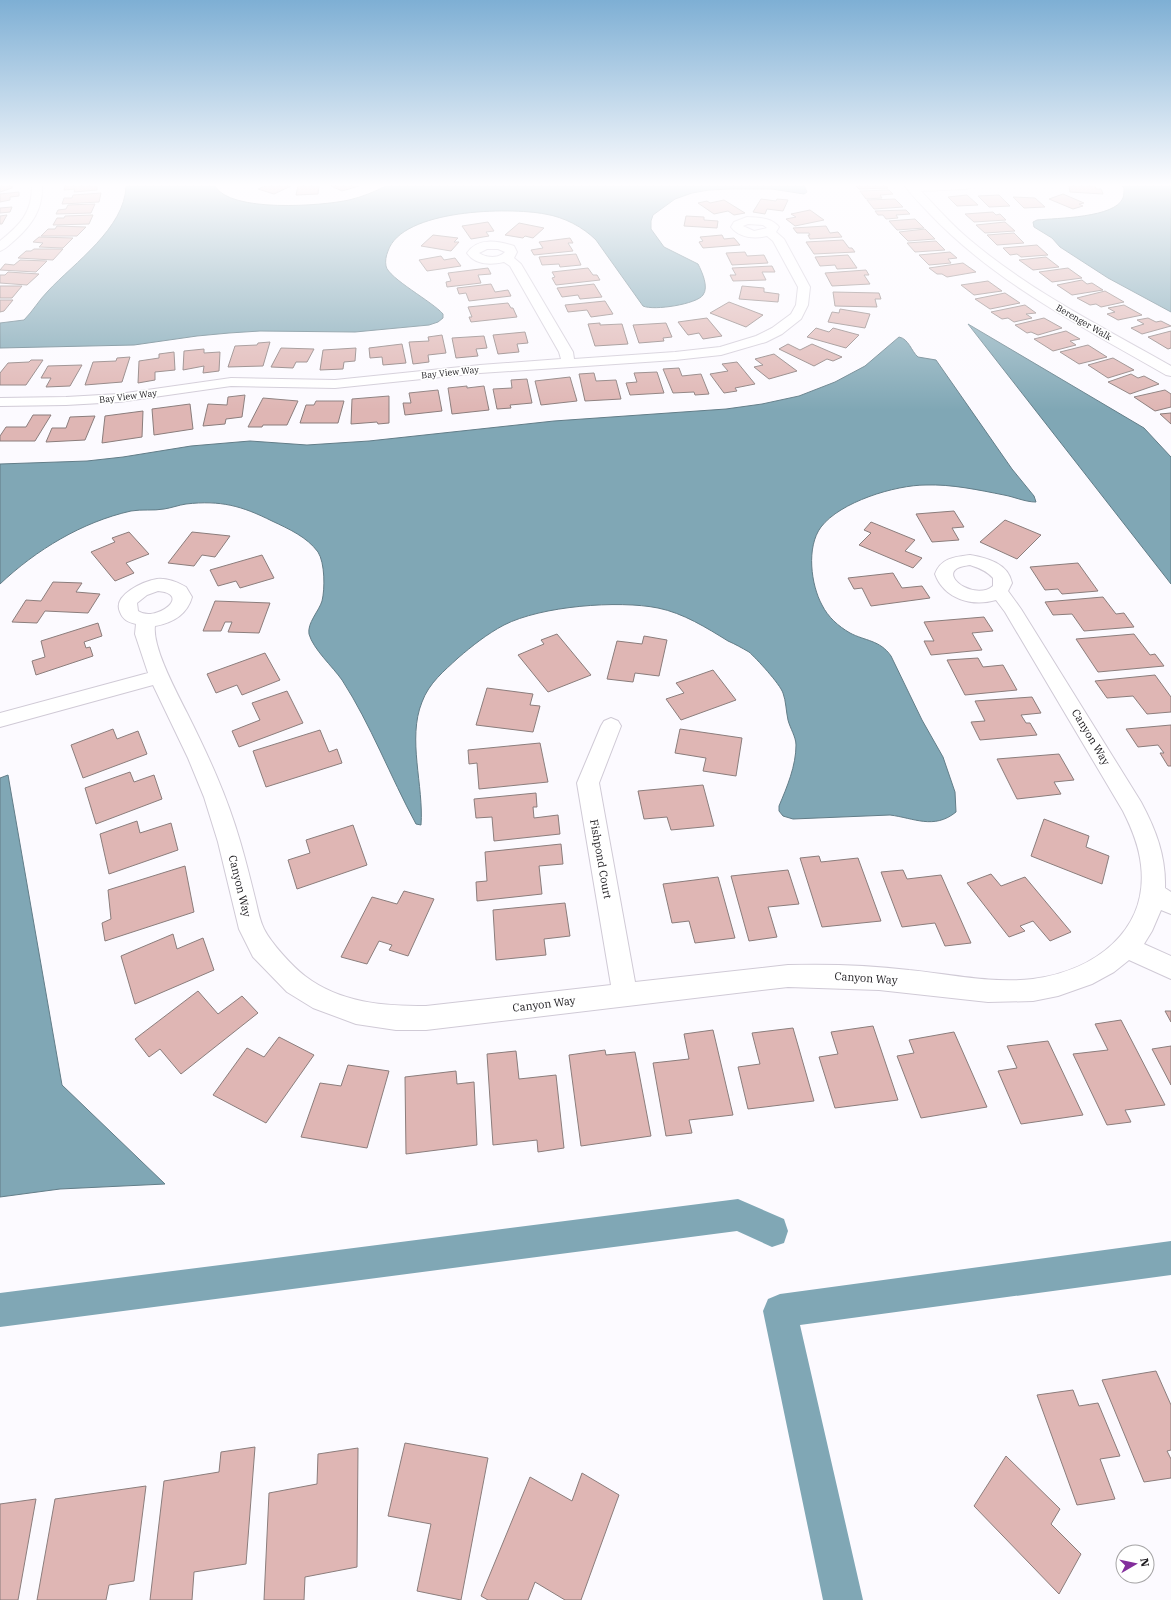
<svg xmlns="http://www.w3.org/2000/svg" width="1171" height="1600" font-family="'IBM Plex Serif',serif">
<rect width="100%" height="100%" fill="#fcfaff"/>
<path fill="#80a7b5" stroke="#627d88" d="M126,186H215C230,213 322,206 349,200C362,197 374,192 386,186H804L807,192L804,194L772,189H730L709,190L692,193L675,199L653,215L651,221V229L664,247L698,264C702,272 709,287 703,295C697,304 654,311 643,306L596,240C583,227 564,217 545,214C509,207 402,209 388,251C386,256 385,261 386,266C388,278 433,302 443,314V318L438,322L429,325L355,332L260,331L229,333L197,336L134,345L0,348V323L24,320C33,311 39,300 48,291C74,263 125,228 126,186Z
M1122,186H1171V312L1108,278L1060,247L1052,238L1034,227L1033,222L1037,220C1057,218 1115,218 1123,198C1124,195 1124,191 1124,188Z
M968,324L1144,428L1171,457V584Z
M899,337C909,339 911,351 918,357L936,360L1012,469L1034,496L1036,502C1025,502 1015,497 1004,495C979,490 951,484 926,485C895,485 840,502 821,527C806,547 811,585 822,605C828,617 838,626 850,633C865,641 880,640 891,656L922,720L943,757L955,792L956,812C934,830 914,818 890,815L793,819L783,816L779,811V806C787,787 796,766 796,745C796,737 790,728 788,720C786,711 786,701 783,693C780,684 756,658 749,652C742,648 735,644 728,641C707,628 683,613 658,608C618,600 541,606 504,625C487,634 472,646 458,658C444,671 429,683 422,702C407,739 424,786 421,825L416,824C390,776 371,725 342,680C333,667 313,649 309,634C307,623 319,611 322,601C325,589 325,563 318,552C307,537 289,529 272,521C242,506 221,500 186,504C179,505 171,508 164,509C153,511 142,509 131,511C82,522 36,550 0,584V464L87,461L123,457L191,446L250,441L307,445L369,441L554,421L726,409L762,404L799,396L835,382L865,366Z
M8,775L62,1085L165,1184L60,1189L0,1197V778Z"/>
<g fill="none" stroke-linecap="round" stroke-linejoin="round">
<path fill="#80a7b5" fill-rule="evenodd" d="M738,1199L784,1219L788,1231L784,1243L772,1247L737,1231L0,1327V1293Z
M1171,1241V1275L800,1325L863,1600H823L763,1311L768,1299L780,1294Z"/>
</g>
<path fill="#dfb6b4" stroke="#8b7d7c" d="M0,186H12V188L0,192Z
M65,186H97V190L74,192L75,189L64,190Z
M266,186H291L274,194L258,189Z
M298,186H319L318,194L296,195Z
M331,186H359L342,191Z
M856,186H887L888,188L859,189Z
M1069,186H1095L1096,189H1101L1103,194L1070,192Z
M889,190L893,194L880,195L882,198L866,199L860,191Z
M19,192V196L10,197V200L0,202V194Z
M101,193L99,202L62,204L64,198H72L73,195Z
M1063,194L1084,203L1079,204L1083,206L1073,209L1049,199Z
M967,195L978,205L957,206L948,197Z
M999,195L1010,206L989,207L978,196Z
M1013,197L1035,198L1045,207L1024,208Z
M761,199L776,201L777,199L788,200L783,211L767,209L765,214L753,212Z
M895,199L903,207L874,209L867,200Z
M724,200L745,213L734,215L728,211L714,214L698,203L707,201L710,203Z
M95,204L91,213L56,214L58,210L66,209L68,205Z
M12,207L10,212L0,213V208Z
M810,210L824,220L795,226L786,219L796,217L791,214Z
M906,210L910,214L896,215L898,218L886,219L883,215H878L875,211Z
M993,212L996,215L1000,214L1006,220L974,222L965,214Z
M7,215L2,224H0V216Z
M93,215L89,224L53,225L57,218H64L65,216Z
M686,216L704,217V220L718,221L717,228L684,226Z
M915,219L924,228L897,230L889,221Z
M488,222L494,231L486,232L489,236L471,239L462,226Z
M1005,222L1015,231L985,233L976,225Z
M519,223L544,228L533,238L525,236L523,238L505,235Z
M57,226L86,227L77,236H41L48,229H55Z
M826,226L830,233L838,232L842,237L810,239L808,235H810L809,233H797L793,228Z
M925,229L935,239L908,241L899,232Z
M1014,233L1024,243L997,245L987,235Z
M433,235L458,238L454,242H459L451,251L421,246Z
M722,235L724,239L734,238L740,245L703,248L699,242L703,241L700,237Z
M39,237L73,238L63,248L39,247L43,243L33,242Z
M570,238L573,243H568L573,251L534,255L531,250L543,248L539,242Z
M843,240L849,248H852L855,252L814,254L806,242Z
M936,241L945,250L915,252L907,243Z
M1037,245L1048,255L1021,257L1017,254L1010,255L1003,248Z
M34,249H63L53,260L18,258L26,251H31Z
M745,252L747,256L764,255L768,263L732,265L726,253Z
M950,252L957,258L948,259L951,263L929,265L919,255Z
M576,254L581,265L560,267L559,264L542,265L539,257Z
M848,255L857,268L837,269L835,265L820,266L815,257Z
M441,256L444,260L455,258L461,266L427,271L419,260Z
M1046,257L1059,267L1033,270L1019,260Z
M20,260L47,261L36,272L0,270L5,264L14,265Z
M963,263L976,272L947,277L942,274H937L929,268Z
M772,266L775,272H762L766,280L733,281L730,275H736L732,268Z
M488,268L491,274L478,275L481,283L447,287L446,282L451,281L448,273Z
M588,268L593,275H597L600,280L556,285L552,278L555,277L552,272Z
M1068,268L1082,278L1052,282L1039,272Z
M866,270L869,275H864L870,284L832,286L825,273Z
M8,272L39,274L27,285L0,283V275H5Z
M1082,280L1087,284L1092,283L1103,290L1072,295L1057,285Z
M988,281L1002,291L974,295L961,285Z
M491,284L495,292L508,290L511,296L469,301L466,293L459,294L457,288Z
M594,284L602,297L580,299L578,295L562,297L557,288Z
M0,286H22L12,298H0Z
M742,286L764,288V292L779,294L778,302L739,299Z
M1105,291L1124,302L1101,307L1096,304L1090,305L1077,298Z
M833,292L879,293L881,299H875L877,307L835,306Z
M1005,293L1020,303L990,309L975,299Z
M0,300H13L4,311L0,312Z
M605,301L613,314L591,317L587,310L568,312L565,305Z
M729,302L763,315L746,327L710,313Z
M508,303L511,308H513L517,317L471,322L469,317H472L468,307Z
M1025,305L1036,313L1026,314L1032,318L1014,322L1008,318L1002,319L991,312Z
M1124,305L1142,315L1118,320L1107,314L1115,312L1108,308Z
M840,309L870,314L865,328L828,322L832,312L839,313Z
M707,318L722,336L703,339L699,333L688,335L678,322Z
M1044,318L1062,328L1038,335L1031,332L1027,333L1015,325Z
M1148,318L1156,322L1161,321L1171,326L1142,334L1131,328L1144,324L1137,320Z
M600,323V325L622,324L628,344L595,346L588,324Z
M666,323L672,337L663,338L664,341L639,343L633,325Z
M816,328L829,332L833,328L859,335L846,348L807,337Z
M1066,331L1080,339L1070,341L1076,345L1053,351L1034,339Z
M1171,331V348L1168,349L1148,337Z
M525,332L528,343L517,344L519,352L498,354L493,335Z
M442,335L446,353L428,355L429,362L413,364L409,342L429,341L428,337Z
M484,336L487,348L476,349L478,356L456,358L452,338Z
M270,342L263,366L228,367L235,346L257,345L258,343Z
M402,344L406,363L383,365L382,357L370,358L369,348Z
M788,344L800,350L812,344L842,357L833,361L827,359L814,366L779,349Z
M1088,345L1107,357L1079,364L1060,352Z
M281,348L314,349L307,362H296L293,368L271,367Z
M356,348L355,361L344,362L343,369L320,370L323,350Z
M204,349V353L220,352L219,371L203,373L204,366L183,370L184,351Z
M174,352L175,370L155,372V380L138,383L139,361L159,358V354Z
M774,354L797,371L769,379L754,367L763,365L755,359Z
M130,357L122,382L85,385L93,362L116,361L117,358Z
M1113,358L1134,370L1108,378L1088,365Z
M31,360H43L26,385H0V373L8,363L29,362Z
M737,362L755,384L735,388L737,391L724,393L710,374L728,371L722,364Z
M82,365L70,386L46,387L51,378H41L48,366Z
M679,368L682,376L701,374L709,394L695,395L694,392L673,393L663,369Z
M657,372L664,393L630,395L626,383L637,382L634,373Z
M594,373L596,381L616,380L621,399L585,401L579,374Z
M1131,374L1138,378L1144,376L1159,384L1130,394L1108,382Z
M570,377L577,401L541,405L535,381Z
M527,379L532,403L510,405L511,408L497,409L493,389L512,388L511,380Z
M467,386V388L484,386L489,410L452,414L448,388Z
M438,390L442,411L405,415L403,403H411L409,393Z
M1165,390L1171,394V407L1155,411L1134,397Z
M245,395L242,417L226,419L225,424L203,426L208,404L227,405L228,397Z
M389,396V423L378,424L377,422L351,424L352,399Z
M263,398L298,401L287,425H263L262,427H248Z
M316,401H344L338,423H300L306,405H314Z
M190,404L193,429L154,435L152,409Z
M143,411L142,437L102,443L105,416Z
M1171,413V424L1160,414Z
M33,415H51L35,441H0V436L6,427H26Z
M95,416L85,440L46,442L52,428H66L70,417Z
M954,511L964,527L952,528L959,540L932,542L916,514Z
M1005,520L1041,535L1017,559L980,542Z
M871,522L915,540L905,551L922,558L913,568L859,545L871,533L864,530Z
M129,532L149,554L126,563L134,573L115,581L91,552L115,542L112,538Z
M192,532L230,536L215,557L202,555L194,566L168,563Z
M262,555L274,578L240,588L236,581L218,586L210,570Z
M1078,563L1098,591L1062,594L1058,589L1045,590L1030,567Z
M893,573L902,588L922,586L930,598L871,606L862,588L854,589L848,578Z
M53,582L82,583L76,592L100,594L88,613L45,611L37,623L12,622L26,600L41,601Z
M1103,597L1116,614L1124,613L1134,627L1084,631L1072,614L1053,615L1045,602Z
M215,601L270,603L259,633L228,632L232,622H225L221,631H203Z
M984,617L993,631L972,633L982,650L931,655L924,641H934L924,622Z
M98,623L102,636L84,642L86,648L90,647L93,656L36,675L32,661L45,657L41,641Z
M557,634L591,675L548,692L518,655L544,644L541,640Z
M1134,634L1150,655L1155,654L1164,666L1098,672L1076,639Z
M644,636L667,640L659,676L635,673L633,682L607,679L617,641L642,644Z
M265,653L280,680L242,695L237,685L216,693L207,674Z
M978,658L983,667L1003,665L1017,690L965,695L947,660Z
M713,670L736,700L681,720L666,699L684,693L676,683Z
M1155,675L1171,697V712L1147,714L1133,696L1107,698L1095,681Z
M487,688L533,694L530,705L540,706L533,732L476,725Z
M287,691L303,723L239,747L232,731L260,720L252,703Z
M1032,697L1041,713L1021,715L1026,723H1030L1037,735L980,740L971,722L985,721L975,701Z
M1171,725V766H1168L1160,753H1164L1158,745L1138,747L1126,729Z
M113,729L117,739L138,731L147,754L83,778L71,745Z
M680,729L742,738L736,776L703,771L706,758L675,753Z
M320,730L329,752L337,749L342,763L266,787L253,751Z
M540,743L548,782L479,789L477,763L469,764L468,750Z
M1059,754L1074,780L1054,782L1061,794L1017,799L997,759Z
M130,772L134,782L154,775L162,799L96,824L85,788Z
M703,785L714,826L671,830L667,817L644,819L638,791Z
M536,793L537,807H533L534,818L558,815L560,834L494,841L492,817L476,818L474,799Z
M1044,819L1089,836L1086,847L1109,856L1102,884L1031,856Z
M137,821L140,833L171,823L178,850L109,874L100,834Z
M353,825L367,865L297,889L288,860L310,853L306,840Z
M561,844L563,864L539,866L542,894L477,901L476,882L487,881L485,852Z
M819,856L821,862L858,858L881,921L822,927L800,858Z
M185,866L194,912L105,941L102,923L111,919L108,890Z
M788,870L799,904L768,907L777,937L749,941L731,876Z
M903,870L907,879L941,875L971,943L945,946L935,923L902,927L881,872Z
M991,874L1001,886L1025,877L1071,932L1050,941L1033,921L1020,926L1025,931L1009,937L967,883Z
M718,877L735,938L695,943L689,921L672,923L663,884Z
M404,891L434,899L408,956L389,950L392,945L379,941L367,964L341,957L372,897L397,904Z
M565,903L570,936L544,939L546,955L496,960L493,910Z
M173,934L177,949L203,938L214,970L135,1004L121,956Z
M198,991L218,1014L242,996L258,1013L181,1074L160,1049L149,1057L135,1039Z
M1165,1011H1171V1022Z
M1121,1020L1165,1105L1125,1110L1131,1122L1107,1125L1073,1054L1108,1050L1095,1024Z
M873,1026L898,1100L835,1108L819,1057L838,1054L831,1032Z
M793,1028L814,1101L748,1109L738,1067L760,1064L752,1033Z
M713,1030L733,1115L689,1120L692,1133L666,1136L653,1063L689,1059L684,1034Z
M954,1032L987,1107L921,1118L897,1056L914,1053L909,1040Z
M279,1037L314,1055L266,1123L213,1095L247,1048L264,1057Z
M1048,1041L1083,1115L1021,1124L998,1071L1017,1068L1007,1046Z
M1171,1046V1085L1152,1049Z
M605,1050L606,1055L635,1052L651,1136L581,1146L569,1055Z
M516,1051L519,1079L556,1075L564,1148L538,1152L537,1140L493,1145L487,1054Z
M348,1065L389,1071L367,1148L301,1137L320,1083L341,1086Z
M456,1071L457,1084L474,1082L477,1145L406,1154L405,1077Z
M1156,1371L1171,1405V1450L1167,1451L1171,1459V1478L1144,1482L1102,1380Z
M1073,1390L1079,1406L1098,1403L1120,1456L1100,1459L1115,1499L1077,1505L1037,1395Z
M405,1443L488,1458L461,1600L417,1591L431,1524L388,1516Z
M255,1447L246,1564L194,1572L192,1600H150L164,1481L219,1472L221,1452Z
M358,1448L357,1567L305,1577L304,1600H264L269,1493L317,1484L318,1454Z
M1006,1456L1060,1509L1051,1524L1081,1554L1059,1594L974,1506Z
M582,1473L619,1495L581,1600H565L535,1582L528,1600H488L481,1596L530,1477L572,1501Z
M146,1486L134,1581L109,1585L106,1600H37L55,1499Z
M36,1499L18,1600H0V1504Z"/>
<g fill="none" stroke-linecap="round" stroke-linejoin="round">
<g stroke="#d0cad6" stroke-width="2">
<path id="minor" d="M32,186H42C43,209 32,225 15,240C10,244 6,249 0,251V241C20,225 32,213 32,186Z
M905,186H971L970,188L966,189L921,191C937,208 952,225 970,240C1030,291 1103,327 1171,366V376L1166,375C1083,327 995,283 929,213C921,204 912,196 905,186Z
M747,217C759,218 771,217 779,227L776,232L784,239L810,287L808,305L801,319L782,334L766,342L721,355L675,360L480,373L335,388L231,386L119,402L66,405L0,406V398L66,397L119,394L231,378L335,380L480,365L561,359L559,352L510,266L504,262C491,265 475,265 467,253C478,237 498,241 514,246L517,252L514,258L521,264L573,352L574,359L675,352L720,347L756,336L772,328L791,314L796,305L798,287L773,241L767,236C755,239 739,238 731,227L734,222ZM748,224L763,225L767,228L754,231L743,226ZM487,249H498L505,252C498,259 487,258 479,253Z
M970,555C987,558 1008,563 1012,583L1008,591L1021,609L1141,802C1156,830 1166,856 1165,888L1171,892V914L1161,910L1152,931L1144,944L1171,956V979L1129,960L1114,972L1092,984L1058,996L1033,1001L988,1002L879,990L788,987L426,1030H396L356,1024L313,1008L287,992L253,957L239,929L218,842L204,797L188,758L153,685L0,727V713L148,673L135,634L136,624C128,622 123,620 120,612C112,595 144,581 157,579C167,578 177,582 186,587L192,597C187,615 172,623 155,626C152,647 177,693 187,713C208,755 227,796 240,841C246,861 251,882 256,902C258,911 260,921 264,929C271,943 292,966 305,976C340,1003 384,1006 426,1006L611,985L577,783L601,726L604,721L611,718L618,721L621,726L599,783L635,982L788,965C828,964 869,965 909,970C950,974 992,984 1033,979C1093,971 1149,932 1141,865C1139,846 1132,829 1123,811L1005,612L996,600C972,607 944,599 935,574C941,558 954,557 970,555ZM970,565C979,568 987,571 993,578V586C977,600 945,580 955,570C959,566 965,566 970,565ZM158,591C193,594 156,623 138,611L137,603L147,595Z"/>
</g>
<use href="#minor" fill="#fff" fill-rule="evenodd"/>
</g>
<linearGradient id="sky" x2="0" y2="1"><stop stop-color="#7eafd4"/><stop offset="0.45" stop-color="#fefdff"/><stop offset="1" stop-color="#fefdff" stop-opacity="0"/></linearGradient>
<rect width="1171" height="410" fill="url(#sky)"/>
<g text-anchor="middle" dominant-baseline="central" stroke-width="3.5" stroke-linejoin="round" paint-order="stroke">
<g font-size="9" fill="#1d1b1f" stroke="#fff">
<text transform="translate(1084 322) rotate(30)">Berenger Walk</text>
<text transform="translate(450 372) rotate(-6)">Bay View Way</text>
<text transform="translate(128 396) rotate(-7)">Bay View Way</text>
</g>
<g font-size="11" fill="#1d1b1f" stroke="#fff">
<text transform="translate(1091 737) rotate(59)">Canyon Way</text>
<text transform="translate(601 859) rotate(80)">Fishpond Court</text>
<text transform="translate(240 886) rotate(76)">Canyon Way</text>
<text transform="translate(866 978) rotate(4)">Canyon Way</text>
<text transform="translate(544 1004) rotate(-7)">Canyon Way</text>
</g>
</g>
<g transform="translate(1135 1564) rotate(81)"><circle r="19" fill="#ffffff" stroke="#a5a4a5"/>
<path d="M0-3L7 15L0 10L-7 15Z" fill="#832e9c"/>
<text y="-6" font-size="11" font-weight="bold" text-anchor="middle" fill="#1d1b1f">N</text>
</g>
</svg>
